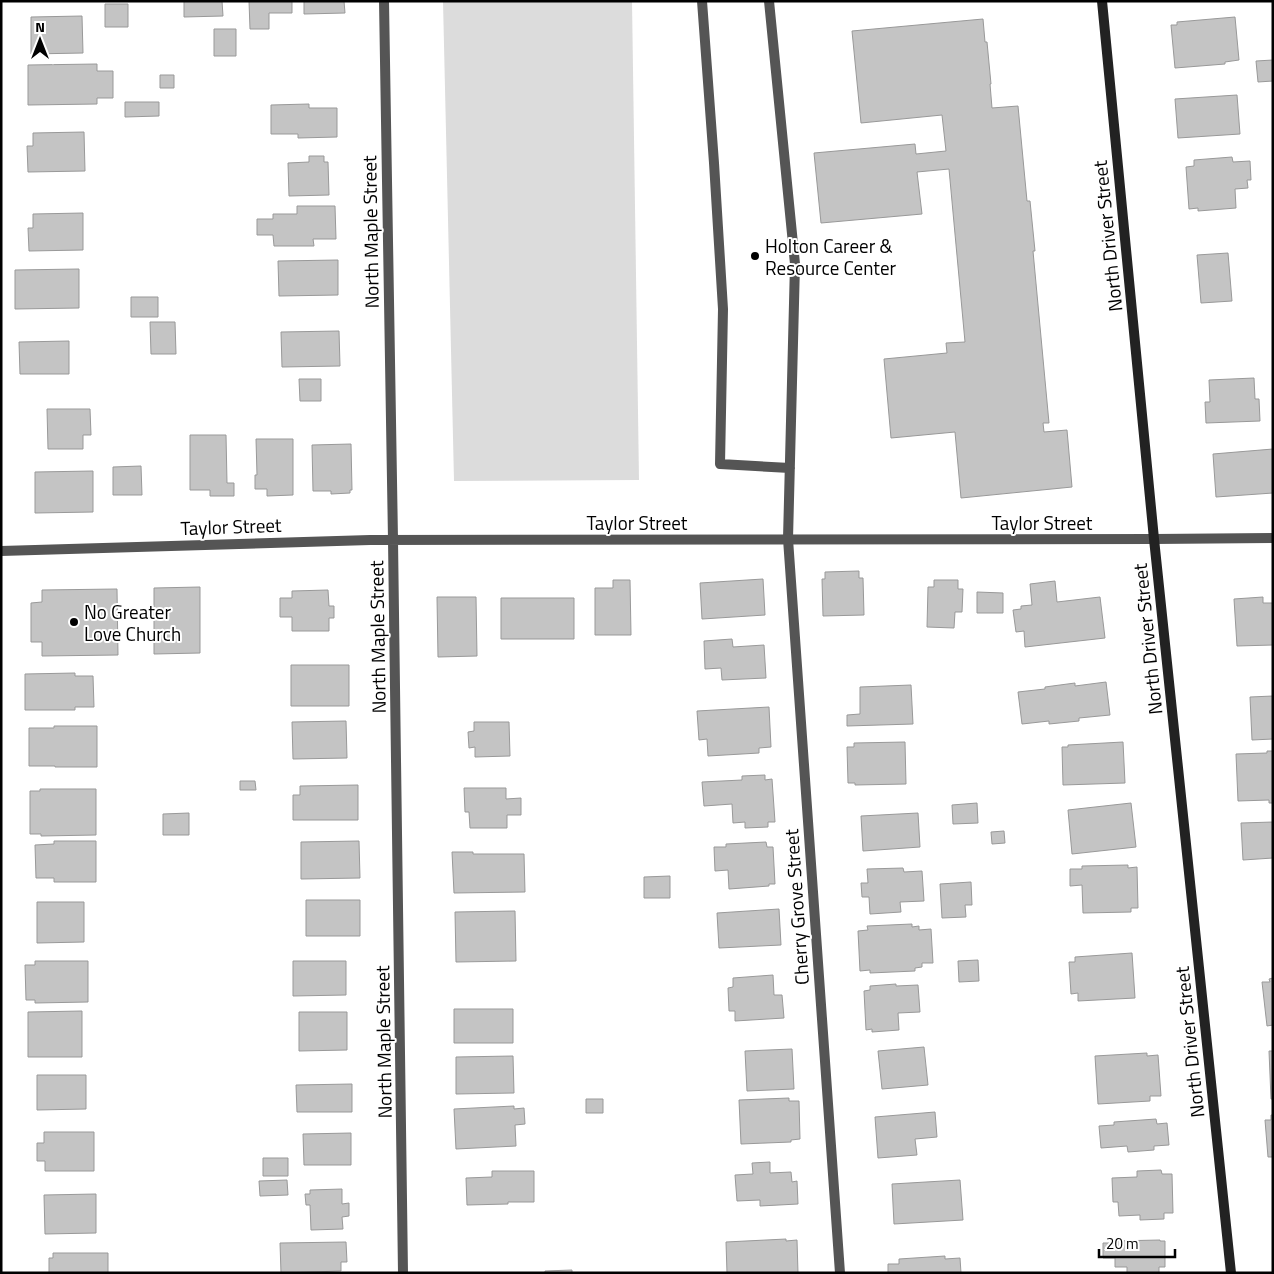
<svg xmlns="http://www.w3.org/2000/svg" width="1274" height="1274" font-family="'Titillium Web',sans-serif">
<rect width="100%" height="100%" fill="#fff"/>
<path fill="#dcdcdc" d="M443,1H632L639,480L454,481Z"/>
<path fill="#c4c4c4" stroke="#999" d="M184,1H222L223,16L184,17Z
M249,1H292V13H269V29H250Z
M304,1H344L345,13L304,14Z
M105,4H128V27H105Z
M82,16L83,53L31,54V17Z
M1235,17L1239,60L1225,62V64L1175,68L1171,25H1177V22Z
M983,19L985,42H987L991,84H990L992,108L1018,106L1027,201H1030L1035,251H1033L1049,423H1043L1044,432L1067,430L1072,487L961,498L955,432L891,438L884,359L947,353L946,343L965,342L949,169L917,172L922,214L821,223L814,153L915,144L916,154L946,151L942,115L861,123L852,31Z
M214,29H236V56H214Z
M1273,60V81L1258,82L1256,61Z
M97,64V71H113V98H97V104L28,105V65Z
M160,75H174V88H160Z
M1237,95L1240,134L1178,138L1175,99Z
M125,102H159V116L125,117Z
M309,104V108H337V137L298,138V134H271V105Z
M84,132L85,171L28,172L27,146H33V133Z
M309,156H324V162H328L329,195L289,196L288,163L309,162Z
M1232,157L1233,162L1250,161L1251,180H1247L1248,188L1235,189L1236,208L1198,211V208L1189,209L1186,167L1194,166V160Z
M297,206H335L336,239H313L314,246H274L273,235H257V219H273V214H297Z
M83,213V250L29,251L28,228H33V214Z
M1228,253L1232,301L1201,303L1197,255Z
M338,260V295L279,296L278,261Z
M79,269V308L15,309V270Z
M131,297H158V317H131Z
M150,322H175L176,354H151Z
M339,331L340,366L282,367L281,332Z
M69,341V374H20L19,342Z
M1254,378L1255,399H1259L1260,421L1206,423L1205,402H1210L1209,380Z
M299,379H321V401H300Z
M47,409H90L91,435H83V449H48Z
M190,435H226L227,483H234V496H210V490H190Z
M256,439H293V495L267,496V489H255V475H257Z
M351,444L352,490H350V493L331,494V491H313L312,445Z
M1273,449V493L1216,497L1213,454Z
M141,466L142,495H113V467Z
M93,471V512L35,513V472Z
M859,571V578H863L864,615L823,616L822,579H825V572Z
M763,579L765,615L702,619L700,583Z
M613,580H630L631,635H595V588H613Z
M934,580H958V589H963L962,612H955L954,628L927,627L928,587H934Z
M1055,581L1057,602L1100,597L1105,638L1025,647L1024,631L1016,632L1013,610L1021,609V606L1032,605L1030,584Z
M200,587V653L154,654V588Z
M117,589L118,655L42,656V642H31V603L42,602V590Z
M328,590L329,606H334V618H329V631H292V617H280V598H292V591Z
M977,592L1003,593V613H977Z
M437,597H476L477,656L438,657Z
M1263,597V603H1273V645L1237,646L1234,599Z
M501,598H574V639H501Z
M732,639L733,647L764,645L766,678L722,680L721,668L705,669L704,641Z
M291,665H349V706H291Z
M75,673V676H93L94,707H75V710H25V674Z
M1106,682L1110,715L1079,718V721L1049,724V721L1022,724L1018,692L1045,689V687L1075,683V686Z
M911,685L913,724L847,726V715L860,714V687Z
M1273,696V739L1252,740L1250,697Z
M769,707L771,747L759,748V753L708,756L707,739L699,740L697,711Z
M346,721L347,758L293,759L292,722Z
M474,722H509L510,756L475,757V747L469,748L468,732L474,731Z
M54,726H97V767H55V766H29V728H54Z
M905,742L906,784L855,785V783H848L847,747H854V743Z
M1123,742L1125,783L1063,785L1062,747H1068V745Z
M1267,751H1273V803H1269V800L1238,801L1236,754L1267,753Z
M765,775V780L772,779L775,822H768V827L745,828V822L733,823L732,804L704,806L702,782L742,780V776Z
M240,781H255L256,790H240Z
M358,785V820H293V795H300V786Z
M464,788H506V799L521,798V815H507V828H470L469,812H465Z
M40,789H96V835L41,836V834H30V791H40Z
M977,803L978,823L953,824L952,805Z
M1131,803L1136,847L1072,854L1068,810Z
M189,813V835H163V814Z
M918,813L920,847L863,851L861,816Z
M1273,822V858L1243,860L1241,823Z
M1004,831L1005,843L992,844L991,832Z
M54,841H96V882H54V878H36L35,845L54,844Z
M359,841L360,878L301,879V842Z
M766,842L767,847H773L775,884H769V886L729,889L728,870L715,871L714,847H726V844Z
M452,852H473V854H524L525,892L454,893Z
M1128,865V868L1137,867L1138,908H1131V912L1083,913L1082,885L1070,886V869H1082V866Z
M903,868L904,872L922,871L924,901L900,902L901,912L870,914L869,897H862L861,883H868L867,869Z
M670,876V898H644V877Z
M971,882L972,905H965L966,917L942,918L940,884Z
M306,900H360V936H306Z
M37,902H84V942L37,943Z
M779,909L781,945L719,948L717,913Z
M515,911L516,961L456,962L455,912Z
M912,924V927L919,926V930L931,929L933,963H922V967L915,968V971L870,973V970L860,971L858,931L868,930L867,926Z
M1132,953L1135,998L1078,1001V993L1071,994L1069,962H1075V957Z
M978,960L979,981L959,982L958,961Z
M35,961H88V1002L35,1003V1000H26L25,965H35Z
M293,961H346V995L293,996Z
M773,975L774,995H782L784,1018L735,1021V1011H729L728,988L733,987V978Z
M1273,978V1025L1267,1026L1262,982H1270L1269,979Z
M896,984V986L918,985L920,1012L898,1013L899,1030L872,1032V1029L866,1030L864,991L870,990V986Z
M454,1009H513V1043H454Z
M82,1011V1057H28V1012Z
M299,1012H347V1050L299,1051Z
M924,1047L928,1085L882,1089L878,1051Z
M792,1049L794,1089L747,1091L745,1051Z
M1269,1051H1273V1099H1271Z
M1147,1053V1056L1158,1055L1161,1096H1150V1101L1098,1104L1095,1056Z
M513,1056L514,1093L456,1094V1057Z
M37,1075H86V1109L37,1110Z
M352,1084V1112H297L296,1085Z
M789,1098V1101H799L800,1139L791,1140V1142L741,1144L739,1100Z
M586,1099H603V1113H586Z
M514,1106V1109L524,1108L525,1124L515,1125L516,1146L456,1149L454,1109Z
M935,1112L937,1137L915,1139L917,1155L878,1158L875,1117Z
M1271,1115H1273V1157H1268L1265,1120H1271Z
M1156,1119L1157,1124L1167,1123L1169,1145L1154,1146V1150L1128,1152L1127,1146L1101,1148L1099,1126L1114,1125V1122Z
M44,1132H94V1171H45V1161H37V1143H44Z
M351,1133V1165H304L303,1134Z
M263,1158H288V1176H263Z
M770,1162V1173L791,1172L792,1182L797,1181L798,1204L760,1206V1200L737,1201L735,1175L753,1174L752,1163Z
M1161,1170L1162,1174H1172L1173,1213H1164V1219L1140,1220V1215L1119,1216L1118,1202H1113L1112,1178L1137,1177V1171Z
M492,1171H534V1202H508V1204L467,1205L466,1178L492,1177Z
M287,1180L288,1195L260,1196L259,1181Z
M960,1180L963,1220L894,1224L892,1184Z
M342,1189V1204L349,1203V1216L342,1217L343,1229L311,1230L310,1205H306L305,1194H310V1190Z
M96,1194V1233L45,1234L44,1195Z
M786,1239V1241L797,1240L798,1273H727L726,1242Z
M1160,1240V1241H1165V1267H1159V1273H1127V1267H1115V1258H1103V1243H1114V1241Z
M346,1242L347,1262H341V1271L281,1273L280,1243Z
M53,1253H108V1273H49V1258H53Z
M945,1256V1259L960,1258L961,1273H888V1264H899V1259Z
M572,1270V1273H545V1271Z"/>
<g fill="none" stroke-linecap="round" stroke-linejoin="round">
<path stroke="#555" stroke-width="10" d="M702,1L714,163L723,309L720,464L790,468
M769,1L795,264L788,539"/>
<path stroke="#555" stroke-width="10" d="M384,1L393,540L403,1273
M788,539L840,1273
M1,551L370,540L1154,539L1273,538"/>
<path stroke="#222" stroke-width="10" d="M1102,1L1154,539L1231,1273"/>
</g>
<g fill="#000" stroke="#fff" stroke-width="2">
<circle cx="755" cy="256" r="5"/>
<circle cx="74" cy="622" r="5"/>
</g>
<g text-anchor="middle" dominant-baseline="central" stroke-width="4" stroke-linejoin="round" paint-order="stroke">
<g font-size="19" fill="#000" stroke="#fff">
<text transform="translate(370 232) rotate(-91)">North Maple Street</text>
<text transform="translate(1107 236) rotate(-96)">North Driver Street</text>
<text x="637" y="522">Taylor Street</text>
<text x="1042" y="522">Taylor Street</text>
<text transform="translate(231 526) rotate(-2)">Taylor Street</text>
<text transform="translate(377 637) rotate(-91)">North Maple Street</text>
<text transform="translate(1147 639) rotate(-96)">North Driver Street</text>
<text transform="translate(796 907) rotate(-94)">Cherry Grove Street</text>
<text transform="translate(383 1042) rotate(-91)">North Maple Street</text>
<text transform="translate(1189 1042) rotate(-96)">North Driver Street</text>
</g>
<g font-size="19" fill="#000" stroke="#fff" text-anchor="start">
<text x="765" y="245">Holton Career &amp;<tspan x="765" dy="22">Resource Center</tspan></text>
<text x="84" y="611">No Greater<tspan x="84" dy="22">Love Church</tspan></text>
</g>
</g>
<rect width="1274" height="1274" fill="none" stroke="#000000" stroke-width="5"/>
<g transform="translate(40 40)" stroke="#ffffff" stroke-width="4" paint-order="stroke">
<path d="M0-4L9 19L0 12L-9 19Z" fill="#000000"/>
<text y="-8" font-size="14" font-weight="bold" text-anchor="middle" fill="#000000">N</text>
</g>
<path d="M1099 1249v8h76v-8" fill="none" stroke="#000000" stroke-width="2.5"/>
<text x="1106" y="1249" font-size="15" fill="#000000" stroke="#ffffff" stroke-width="4" paint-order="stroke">20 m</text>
</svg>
